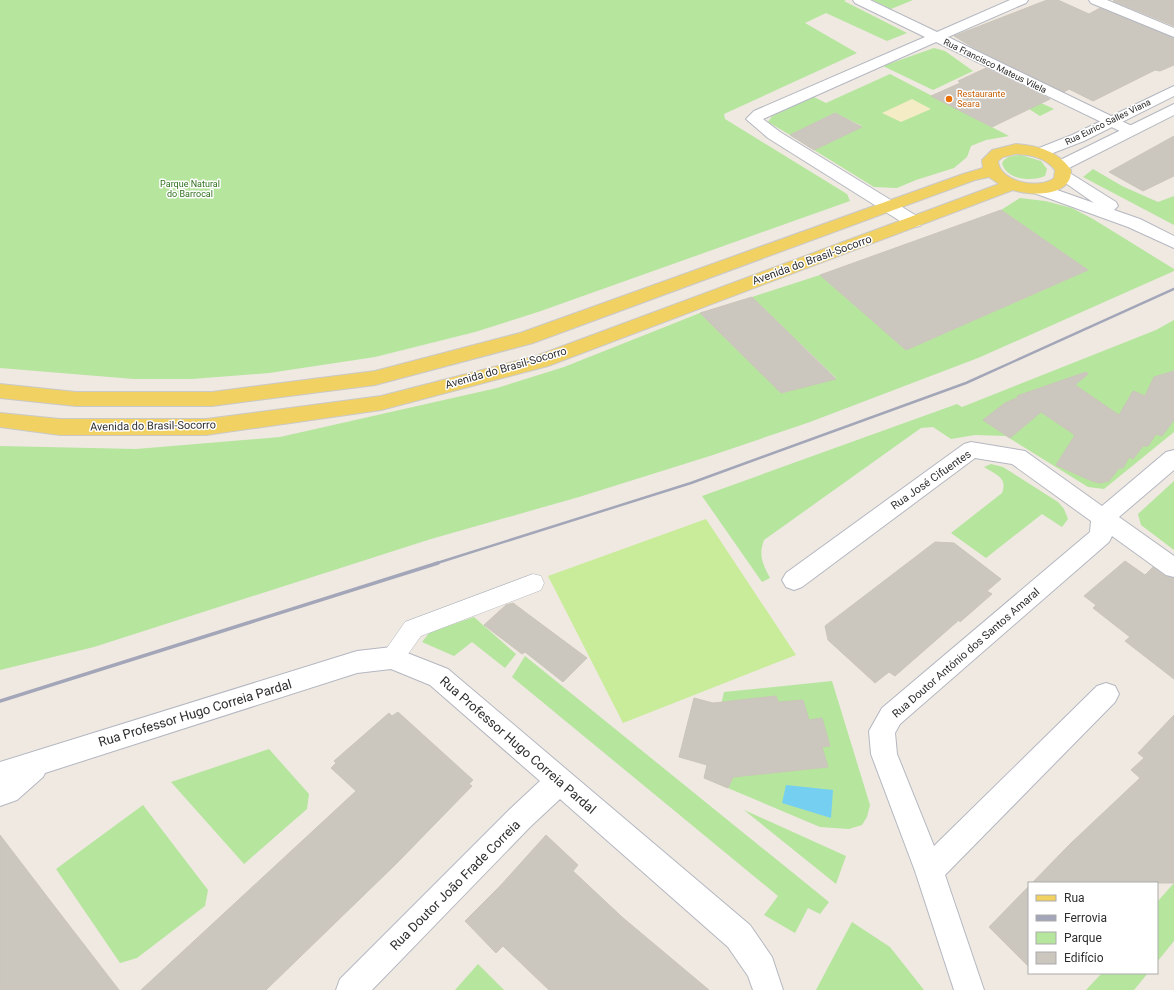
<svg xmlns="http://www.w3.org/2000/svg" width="1174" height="990" font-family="Roboto,sans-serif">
<rect width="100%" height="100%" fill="#efe9e1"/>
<path fill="#b6e59e" d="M0,0H846L844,1L907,33L887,41L826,13L805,23L857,53L724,114L725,119L847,194L850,201L538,312L475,332L375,357L269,373L192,379H134L0,368Z
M872,0H913L891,9Z
M934,48L945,51L973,71L933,90L883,66Z
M890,74L1009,136L986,140L971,146L967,157L954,168L916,180L897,188L874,187L814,150L862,126L835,113L790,135L768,122L772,116L814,97L826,103Z
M1041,103L1054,109L1040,116L1029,109Z
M1021,155L1041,161L1047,169L1045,176C1032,182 1006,180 1002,163C1006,156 1013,156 1021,155Z
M1093,169L1122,186L1158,202L1174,196V225L1083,177Z
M1020,198L1045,201L1072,208L1093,219L1174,269V271L978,358L810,422L713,455L579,497L431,539L94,647L0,670V446L136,449L280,437L497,388L564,367L700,313L782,393L836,378L752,297L820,275L906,350L1088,270L1001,210Z
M1174,320V432L1104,489L1088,487L1006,436L975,435L951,439L933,427L921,428L764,540C758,556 763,564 770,578L762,582L702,496L957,404L962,407L1156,330Z
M991,464L1003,467L1058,502L1064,509L1068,519L1062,527L1042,514L986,558L951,533L1002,493C1008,477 996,475 984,467Z
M1174,481V550L1141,525L1138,514Z
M474,617L516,654L505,668L472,642L454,656L422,642L430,632Z
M525,656L829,902L820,914L808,908L795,933L764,915L778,896L512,677Z
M832,681L870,805L867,817L862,825L849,829L820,827L704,778L724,692Z
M269,749L309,794L307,809L244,864L171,782Z
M143,805L208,890L205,906L137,958L120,963L56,869Z
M744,810L846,856L836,884Z
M1174,883V941L1157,962V902Z
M852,922L890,947L924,990H816Z
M478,964L504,990H455Z
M1102,973H1148L1134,990H1086Z"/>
<path fill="#f3ecc5" d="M912,99L931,109L901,122L882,113Z"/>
<path fill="#c9ec9a" d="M706,519L796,655L623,723L548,576Z"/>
<path fill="#75cff0" d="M786,785L833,790L831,818L782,803Z"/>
<path fill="#cbc7bf" stroke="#cbc5ba" d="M1047,0H1058L1089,14L1100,8L1174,38V65L1160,71L1155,70L1093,101L1069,89L1064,92L974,48L954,36Z
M1116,0H1174V26L1113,1Z
M986,68L1050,99L992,127L931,96L960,83L958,81Z
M835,113L862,127L814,150L790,135Z
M1174,136V176L1143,191L1109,172Z
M1001,210L1088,270L906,350L820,275Z
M752,297L836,379L781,393L700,313Z
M1174,371V420L1162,436L1156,434L1148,446H1143L1133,459L1129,457L1123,468H1119L1109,481L1099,483L1092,481L1056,465L1075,435L1041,412L1010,438L983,420L1005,403L1019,397L1017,396L1086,372L1088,374L1075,385L1119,415L1133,391L1145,396L1154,377Z
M935,542L954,543L1001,579L987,591L992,594L960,622L959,620L895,676L889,672L875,683L828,640L825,626Z
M1125,561L1145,575L1153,567L1165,576L1174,578V679L1125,641L1130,637L1093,608L1096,605L1084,596Z
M513,603L587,658L563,682L525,652L522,654L484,625L506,605Z
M776,696L778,702L803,700L809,720L822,718L830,746L822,747L828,767L733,777L728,788L704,778L707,765L679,757L694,698L713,703Z
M398,712L473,780L469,784L472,786L396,864L266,990H141L356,791L331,768L336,763L334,761L389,713L392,716Z
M1174,715V883H1032L1070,844L1140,778L1131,770L1144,758L1138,753Z
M0,835L52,903L119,990H0Z
M546,835L578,865L573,871L622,917L709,990H549L503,946L496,953L465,921L501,885Z
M1029,886V967L989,927Z"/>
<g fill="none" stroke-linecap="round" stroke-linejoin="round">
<g stroke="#b4b7c1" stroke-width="1">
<path id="pedestrian" d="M533,574L541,576L544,583L541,590L421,636L400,665L392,668L384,665L380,658L405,622Z"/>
</g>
<g stroke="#b4b7c1" stroke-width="2">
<path id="minor" d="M853,0H870L937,32L1010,0H1028L1026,3L948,37L1136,128L1139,131L1136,134H1126L936,42L763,119L780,132L920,218L923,222L920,226L914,227L908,226L768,138L746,119L754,111L925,37L855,3Z
M1089,0H1107L1174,28V37L1091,3Z
M971,442L1025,451L1102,506L1166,452L1174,450V470L1119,517L1174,556V577L1166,575L1112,536L1109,542L900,724L895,733L897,754L934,846L1097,686L1106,683L1115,686L1119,694L1115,702L945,875L984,990H954L915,871L871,754L869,731L882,708L1090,532L1091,521L1012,464L975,458L802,587L794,590L786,587L782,580L786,573L964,444Z
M392,647L448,669L750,925L772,957L783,990H753L748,976L728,947L560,799L530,827L372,990H336L340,979L510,809L540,781L430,685L391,669L357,673L45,773L43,777L17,800L0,806V762L357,651Z"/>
</g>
<g stroke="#b4b7c1" stroke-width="2">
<path id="secondary" d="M1174,86V96L1084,141L1040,158L1034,156L1032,153L1034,150L1072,135Z
M1174,104V115L1065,170L1116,202L1118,206L1114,210L1140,219L1174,236V248L1128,227L1034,193L1032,189L1034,185L1040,184L1094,203L1057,177L1055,174L1058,170L1054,169L1052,166L1054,163Z"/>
</g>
<g stroke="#c9c9c9" stroke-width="2">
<path id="primary" d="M1016,144C1039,146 1058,151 1071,170C1072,197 1031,196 1013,190L548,366L381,410L206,435H60L0,427V413L60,419H206L381,396L536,356L999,184L989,177L975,180L533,343L375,385L212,406H76L0,398V384L76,392H212L375,371L520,333L963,174L983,168L982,160L992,150ZM1016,154C1031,155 1045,157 1055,170L1054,178C1040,190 999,182 998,161L1003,157Z"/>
</g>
<use href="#pedestrian" fill="#fff" fill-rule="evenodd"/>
<use href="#minor" fill="#fff" fill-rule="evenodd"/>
<use href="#secondary" fill="#fff" fill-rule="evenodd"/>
<use href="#primary" fill="#f2d163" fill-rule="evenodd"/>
<path stroke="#a3a6b8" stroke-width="2.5" d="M434,564L691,483L966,383L1174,289"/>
<path stroke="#a3a6b8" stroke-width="3.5" d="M0,701L438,563"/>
</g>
<circle fill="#e8710a" stroke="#fff" stroke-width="1.5" cx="949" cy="99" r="4"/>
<g text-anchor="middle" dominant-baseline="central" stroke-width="3" stroke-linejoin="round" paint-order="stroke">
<g font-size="9" fill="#2e2e2e" stroke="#fff">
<text transform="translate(995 66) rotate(26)">Rua Francisco Mateus Vilela</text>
<text transform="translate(1108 122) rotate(-26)">Rua Eurico Salles Viana</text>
</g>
<g font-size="9" fill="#c56008" stroke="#fff" text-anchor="start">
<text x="957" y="94">Restaurante<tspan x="957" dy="10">Seara</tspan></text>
</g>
<g font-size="9" fill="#2c6e1b" stroke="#fff">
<text x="190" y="184">Parque Natural<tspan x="190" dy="10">do Barrocal</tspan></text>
</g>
<g font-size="11" fill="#2e2e2e" stroke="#fff">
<text transform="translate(812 260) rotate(-20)">Avenida do Brasil-Socorro</text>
<text transform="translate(506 368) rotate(-16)">Avenida do Brasil-Socorro</text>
<text transform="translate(153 426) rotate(-1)">Avenida do Brasil-Socorro</text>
<text transform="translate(931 480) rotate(-35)">Rua José Cifuentes</text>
<text transform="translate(966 653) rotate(-41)">Rua Doutor António dos Santos Amaral</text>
</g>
<g font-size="13" fill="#2e2e2e" stroke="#fff">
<text transform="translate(195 713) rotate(-17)">Rua Professor Hugo Correia Pardal</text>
<text transform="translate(518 745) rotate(41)">Rua Professor Hugo Correia Pardal</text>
<text transform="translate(455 885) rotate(-45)">Rua Doutor João Frade Correia</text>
</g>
</g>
<rect x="1028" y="882" width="130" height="92" fill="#ffffff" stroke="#ababab"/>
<rect x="1036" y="895" width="20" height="6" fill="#f2d163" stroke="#ababab"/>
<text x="1064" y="902" font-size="12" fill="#2e2e2e">Rua</text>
<rect x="1036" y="915" width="20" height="6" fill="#a3a6b8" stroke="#ababab"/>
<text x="1064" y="922" font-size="12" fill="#2e2e2e">Ferrovia</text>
<rect x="1036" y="932" width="20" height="12" fill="#b6e59e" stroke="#ababab"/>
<text x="1064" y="942" font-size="12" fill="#2e2e2e">Parque</text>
<rect x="1036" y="952" width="20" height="12" fill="#cbc7bf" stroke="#ababab"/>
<text x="1064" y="962" font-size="12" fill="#2e2e2e">Edifício</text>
</svg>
